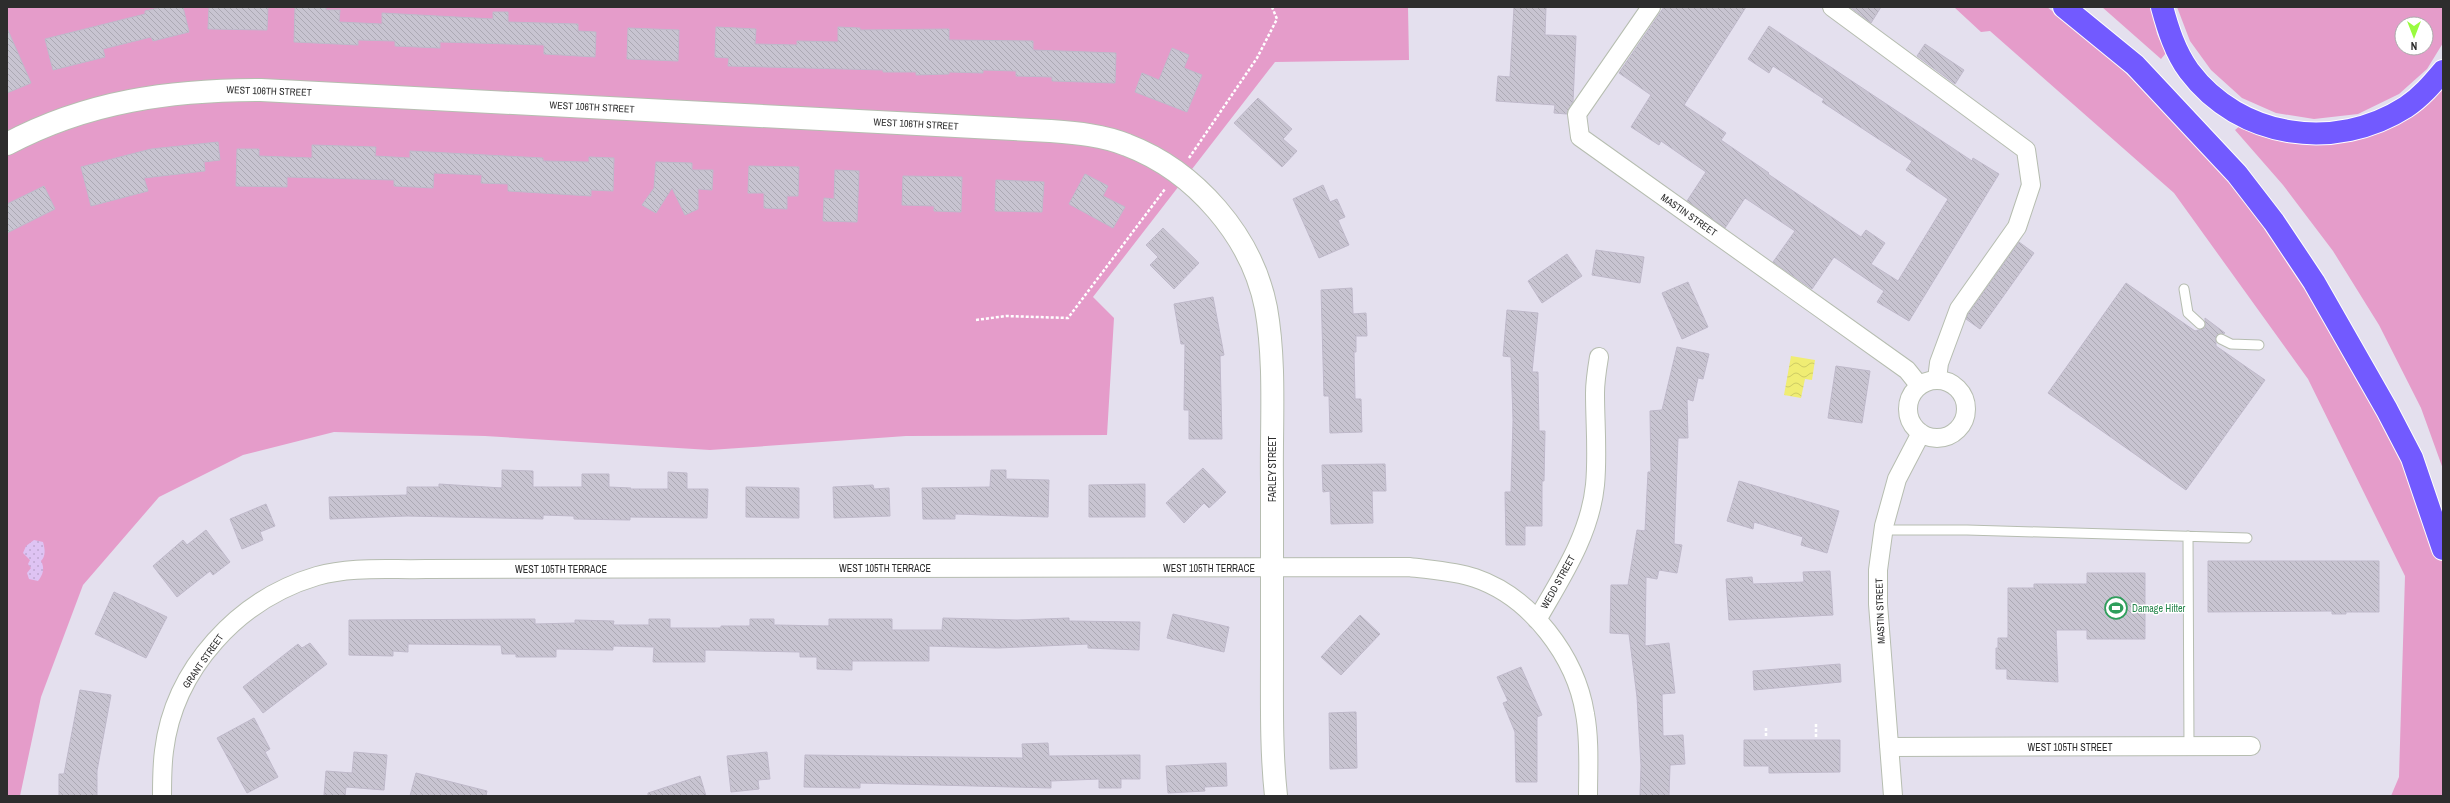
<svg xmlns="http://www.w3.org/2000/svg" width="2450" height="803" font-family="'Archivo Narrow',sans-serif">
<defs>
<pattern id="sand-dots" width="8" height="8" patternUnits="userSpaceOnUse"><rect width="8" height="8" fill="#dec3f3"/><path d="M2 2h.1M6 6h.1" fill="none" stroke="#bfa8d1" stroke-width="1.8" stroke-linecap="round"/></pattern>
<pattern id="water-waves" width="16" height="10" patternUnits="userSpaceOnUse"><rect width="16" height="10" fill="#f0ed73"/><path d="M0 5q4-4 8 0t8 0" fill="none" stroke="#cecc64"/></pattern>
<pattern id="building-back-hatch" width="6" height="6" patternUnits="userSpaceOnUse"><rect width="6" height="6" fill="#c8c4d1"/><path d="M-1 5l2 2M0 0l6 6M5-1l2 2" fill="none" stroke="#aca9b4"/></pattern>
</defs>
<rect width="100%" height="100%" fill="#e4e0ee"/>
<path fill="#e59cca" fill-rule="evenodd" d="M7,7H1408L1409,60L1275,62L1093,297L1114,318L1107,435L906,436L710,450L485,436L334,432L243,455L159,497L83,585L41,697L20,796H7Z
M1954,7H2047L2084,35L2149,94L2295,248L2426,499L2443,565V796H2391L2399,777L2405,576L2308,379L2174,193L1990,31L1981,32Z
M2102,7H2152L2157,34L2166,53L2161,59Z
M2177,7H2443V43L2427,69L2399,94L2358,114L2314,119L2276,113L2242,98L2211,70L2190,41ZM2402,24H2426V48H2402Z
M2443,85V469L2421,408L2379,325L2333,251L2283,185L2235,130L2241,125L2303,142Z"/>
<path fill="url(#sand-dots)" d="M34,540L43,542C45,549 46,556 41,561C45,568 43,575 38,581L29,579L27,573L31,568L28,564L30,560L23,553L26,546Z"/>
<path fill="url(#water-waves)" d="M1791,356L1815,360L1812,380L1805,379L1801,398L1784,395Z"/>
<path fill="url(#building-back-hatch)" stroke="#bfb9ca" d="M162,7H183L189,32L153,41L151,37L103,49L105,57L53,70L45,39L145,14V11Z
M209,7H268L267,30L208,29Z
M295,7H326V10H340L339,22L382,24V13L493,19V12H508V22L578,24V31L596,32L595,57L544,54V45L440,42V48L395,46V41L358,40V45L294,42Z
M1514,7H1546L1545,35L1576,36L1573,102L1567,114L1554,113L1555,105L1496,101L1498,76L1510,77Z
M1664,7H1746L1684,105L1726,133L1721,140L1769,173L1768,174L1861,237L1866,230L1885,243L1871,264L1898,281L1948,199L1906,170L1912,161L1822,102L1824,99L1773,66L1769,73L1748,59L1769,26L1972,161L1973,158L1999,174L1909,321L1877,302L1884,291L1834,257L1812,289L1773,262L1795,231L1745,198L1725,228L1687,201L1706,172L1661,141L1659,145L1631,127L1651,95L1619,73Z
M1850,7H1881L1871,23Z
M716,27L756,29L755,44L797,45V41L838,42V27L860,28V30L949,29V40L1033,41V50L1116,53L1115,83L1052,81V77L1016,76V71L983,70V73L949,72V74L916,75V72H883V70L728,66L729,58L715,57Z
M7,28L31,83L7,93Z
M628,28L679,30L678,61L627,59Z
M1925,44L1964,70L1955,84L1917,56Z
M1172,48L1189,55L1184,68L1202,75L1187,112L1135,92L1142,73L1159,80Z
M1258,98L1292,129L1283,139L1297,151L1282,167L1234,123Z
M218,142L220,160L204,162L205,171L144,178L148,191L91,206L81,167L151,149Z
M312,145L376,147L375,156L410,158V151L543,158V161L589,162V157L614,158L613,191L591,190V196L508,191V184L481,183L482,175L434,173L433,188L394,186V180L287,177V187L236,186L237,149H259V156L312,158Z
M656,162L692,163V170H713L712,190L698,189V209L685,215L672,188L656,213L642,205L654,188Z
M749,166L799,167L798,196H787V209L764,208V193H748Z
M835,170L859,171L857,222L823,221L824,198L834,199Z
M1085,174L1108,186L1103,196L1125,207L1113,228L1069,204Z
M903,176L962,177L961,212L934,211V206L902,205Z
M996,180L1044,182L1042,212L995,211Z
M1323,185L1330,202L1337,199L1345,217L1338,220L1349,245L1319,258L1293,199Z
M44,186L55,209L7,233V204Z
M1163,228L1199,263L1174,289L1150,265L1158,257L1146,245Z
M2019,242L2034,253L1980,329L1966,319L1968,314Z
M1596,250L1644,257L1640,283L1592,275Z
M1567,254L1582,276L1542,303L1528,281Z
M1688,282L1708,327L1682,339L1662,293Z
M2126,283L2195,331L2205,328V318L2225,333L2216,336V346L2265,380L2186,490L2048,393Z
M1352,288L1353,314L1366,313L1367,336H1356V352H1354L1355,399H1361L1362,432L1330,433L1329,396H1324L1321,290Z
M1213,297L1224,355L1220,356L1222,439H1189V410H1184L1185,344H1181L1174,304Z
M1507,310L1538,313L1532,372H1538L1539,431H1545L1544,481H1542V526H1525V545H1506L1505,492H1511L1513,420L1511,357L1503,356Z
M1677,347L1709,354L1703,379L1698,378L1693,401L1687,399L1688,438H1678L1674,544L1682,545L1677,573L1659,570L1657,579L1646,577L1645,646L1669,643L1675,693L1662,694L1663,736L1683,735L1685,764L1670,765L1669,796H1640L1641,766L1637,697L1629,634L1610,633L1611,585H1628L1637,530L1645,531L1648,472H1651L1650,411L1662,410Z
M1836,366L1870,371L1862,423L1828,418Z
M1385,464L1386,491H1372L1373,523L1331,524L1330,491L1323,492L1322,465Z
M1203,468L1226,492L1209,508L1204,503L1184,523L1166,503Z
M502,470L533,471V487H582V474H609V487L631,488L630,489H668V472L687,473V489H708L707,518L630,517V520L574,519V516L543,515V519L407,516L330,519L329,497L407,495V487H439V484L502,488Z
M991,470H1006V479L1049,480L1048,517L955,514V519H923L922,488L990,487Z
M1739,481L1839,511L1827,553L1801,545L1803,537L1754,522L1753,529L1727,521Z
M1145,484V517H1089V485Z
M873,485L874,489L889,488L890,516L834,518L833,487Z
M746,487L799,488V518L746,517Z
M266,504L275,526L260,532L263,540L242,549L230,519Z
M206,530L230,562L213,575L210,571L177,597L153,566L183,540L187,545Z
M2208,561H2379V612H2346V614H2332V611L2208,612Z
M1830,571L1833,615L1729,620L1726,579L1752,577L1753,584L1804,582L1803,572Z
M2087,573H2145V639H2087V630H2056L2058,682L2007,679V669H1996V648H1998V638H2008V588H2034V584H2087Z
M114,592L167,617L146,658L95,634Z
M1173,614L1229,627L1224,652L1167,638Z
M1360,615L1380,634L1341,675L1321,657Z
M943,618L1017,620L1069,618V621L1140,622L1139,650L1088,648V644L998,648L929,646V661H852V670L817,669V657H800V652L705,650V662H653L654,647L613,646V650L556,649V657H516V654H502L501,645L408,644V652L393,651V656L349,655V620L535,619V624L575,623V620L614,621L613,625H649V619H670V628H721V626H750V619H774V625L829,626V619H892V630H942Z
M310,643L327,664L263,713L243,687L298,644L302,648Z
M1840,664L1841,682L1754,690L1753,671Z
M1521,667L1542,715L1537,717V782H1516L1515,732L1503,703L1508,701L1497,677Z
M80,690L111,695L97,771V796H59V774H64Z
M1356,712L1357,768L1330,769L1329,713Z
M254,718L270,749L265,752L278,777L247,793L217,738Z
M1744,740H1840V772L1769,773V766H1744Z
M1048,743L1049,756L1140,755V779H1121V788H1099V779L1051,781V788L860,783V788L804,787L805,755L1023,758L1022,744Z
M354,752L387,755L384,790L346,787L345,796L324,795L326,771L352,773Z
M767,752L770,779L758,780L759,789L731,792L727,756Z
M1226,763L1227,786L1204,787L1205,791L1168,793L1166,766Z
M416,773L487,791L486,796H410Z
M700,776L706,796H648V793Z"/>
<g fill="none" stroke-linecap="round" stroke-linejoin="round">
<g stroke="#b6bdb0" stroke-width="11">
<path id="service" d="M2184,289L2188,313L2200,324
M2221,339L2231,344L2259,345
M1883,530H1967L2247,538
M2188,536L2189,747"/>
</g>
<g stroke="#b6bdb0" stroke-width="20">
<path id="minor" d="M1651,7L1577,114L1580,137L1907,370L1919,385
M1832,7L2026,150L2031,185L2017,227L1959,309L1939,363L1937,379
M1908 409a29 29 0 1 1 58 0a29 29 0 1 1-58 0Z
M1537,620C1561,578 1590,535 1595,485C1598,454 1595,424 1595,393C1595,381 1597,369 1599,357
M1889,747L2251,746
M162,796C162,781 162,766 164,751C174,668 239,599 317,576C352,566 390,570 426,569L1409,567C1432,570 1454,571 1475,578C1531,597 1576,657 1585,714C1590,741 1588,769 1588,796
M1893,796L1878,604V570L1884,526L1897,479L1921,433"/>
</g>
<g stroke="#b6bdb0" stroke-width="24">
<path id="tertiary" d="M7,144C88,101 171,90 261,90L1050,131C1076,133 1103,135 1127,145C1195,171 1252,236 1266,308C1276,364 1271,425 1272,482C1272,541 1272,599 1272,657C1272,703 1271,750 1276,796"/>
</g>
<g stroke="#fff" stroke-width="24">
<path id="motorway" d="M2064,7L2135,65L2237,174L2274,222L2314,282L2387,410L2412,458L2443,549
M2162,7C2168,29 2175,52 2189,71C2240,139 2336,152 2406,107C2421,97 2432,84 2443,71"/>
</g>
<path stroke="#fff" stroke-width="2.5" stroke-dasharray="3 2" stroke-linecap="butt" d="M1189,158L1257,58L1277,19L1272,7
M976,320L1006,316L1068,318L1165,189
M1816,724V737
M1766,728V737"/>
<use href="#service" stroke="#fff" stroke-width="9"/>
<use href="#minor" stroke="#fff" stroke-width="18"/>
<use href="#tertiary" stroke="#fff" stroke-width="22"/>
<use href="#motorway" stroke="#725aff" stroke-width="22"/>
</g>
<defs>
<g id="stadium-ring" transform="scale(1.15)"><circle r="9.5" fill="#fff" stroke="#2e9e5b" stroke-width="1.5"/><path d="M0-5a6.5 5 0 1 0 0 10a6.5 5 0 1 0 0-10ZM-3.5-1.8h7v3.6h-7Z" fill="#2e9e5b"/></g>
</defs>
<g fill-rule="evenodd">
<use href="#stadium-ring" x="2116" y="608"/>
</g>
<g text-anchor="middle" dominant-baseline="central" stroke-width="3" stroke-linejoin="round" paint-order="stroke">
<g font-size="10" fill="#2d2d2d" stroke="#fff">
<text transform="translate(269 91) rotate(2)">WEST 106TH STREET</text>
<text transform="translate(592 107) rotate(3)">WEST 106TH STREET</text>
<text transform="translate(916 124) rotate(3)">WEST 106TH STREET</text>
<text transform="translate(1689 215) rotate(35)">MASTIN STREET</text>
<text transform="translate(1272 469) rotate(-90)">FARLEY STREET</text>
<text x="885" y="568">WEST 105TH TERRACE</text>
<text x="1209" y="568">WEST 105TH TERRACE</text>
<text x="561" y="569">WEST 105TH TERRACE</text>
<text transform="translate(1558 582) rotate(-61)">WEDD STREET</text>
<text transform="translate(1880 611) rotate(-92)">MASTIN STREET</text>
<text transform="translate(203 661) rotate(-55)">GRANT STREET</text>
<text x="2070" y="747">WEST 105TH STREET</text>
</g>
<g font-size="10" fill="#27864d" stroke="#fff" text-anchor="start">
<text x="2132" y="608">Damage Hitter</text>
</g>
</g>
<rect width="2450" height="803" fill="none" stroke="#2d2d2d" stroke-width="16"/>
<g transform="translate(2414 36) rotate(180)"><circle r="19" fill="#ffffff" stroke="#ababab"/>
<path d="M0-3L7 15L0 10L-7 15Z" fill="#99fb3f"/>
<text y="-6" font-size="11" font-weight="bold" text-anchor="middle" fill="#2d2d2d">N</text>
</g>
</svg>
